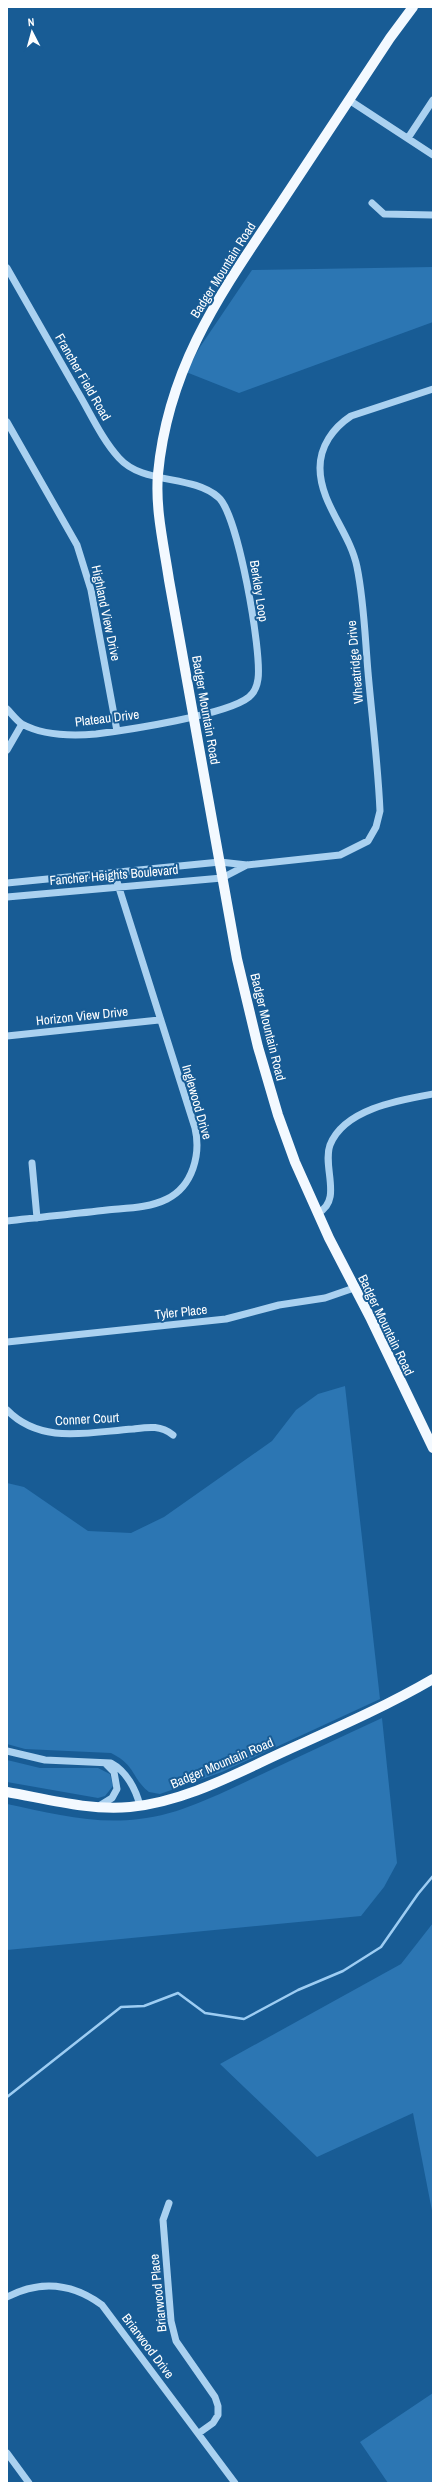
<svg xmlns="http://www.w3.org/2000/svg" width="440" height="2490" font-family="'Archivo Narrow',sans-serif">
<rect width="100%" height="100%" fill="#185c95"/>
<path fill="#2c76b3" d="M433,267V322L239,393L186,372L200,347L252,270Z
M345,1386L380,1699L222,1772L160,1794L149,1792C131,1778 137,1766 111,1753L25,1749L7,1744V1483L24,1487L88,1531L131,1533L164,1517L272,1441L296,1410L318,1394Z
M382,1718L397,1863L384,1887L361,1916L7,1950V1804C50,1813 95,1825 139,1819C180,1815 221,1793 258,1776C300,1756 341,1737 382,1718Z
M7,1760L40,1768H98L110,1774L113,1786L105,1796L98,1798L7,1782Z
M433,1923V2216L413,2113L317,2157L220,2064L401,1964Z
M433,2393V2483H388L360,2442Z"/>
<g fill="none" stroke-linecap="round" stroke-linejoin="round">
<path stroke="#9dcdf3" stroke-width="2.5" d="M7,2097L121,2007L144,2006L178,1993L205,2013L244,2019L298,1990L343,1971L381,1947L418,1894L433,1876"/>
<path stroke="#aad1f0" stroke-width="7" d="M349,100L433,155
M408,138L433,100
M372,203L384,214L433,215
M7,268C30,308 53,349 76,389C90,412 101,438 119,458C143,485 191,474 218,497C238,513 262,652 258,679C257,686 254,693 249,697C227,715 127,730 96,734C73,736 44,736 22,724C17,721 11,713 7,709
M7,422L77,545L91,590L117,731
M7,750L22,724
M7,883L220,862L247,865L340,855L368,841L376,827L380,811C378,765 372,718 368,672C365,637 364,601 357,567C350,532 320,504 320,468C320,446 333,428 351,416L433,389
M7,897L222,878L247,865
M7,1036L159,1020
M32,1163L37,1218
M318,1213C343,1200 322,1167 330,1145C344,1109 399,1100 433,1094
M7,1221C40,1217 74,1214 107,1210C127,1208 149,1208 167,1199C193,1186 201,1154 195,1128L114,872
M7,1342L226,1319L279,1305L325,1298L354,1288
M7,1410C41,1445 89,1432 133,1429C149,1427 160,1425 173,1435
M7,1751L45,1760L111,1763C126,1771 136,1789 140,1806
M99,1806L112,1798L117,1789L114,1772L106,1764
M169,2203L163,2220L171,2321L176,2341L215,2397L218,2406V2415L213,2423L199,2433
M7,2297C40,2280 72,2283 102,2305L235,2483
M7,2453L29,2483"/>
<path stroke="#f3f9ff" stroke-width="10" d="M413,7L390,38C353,94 316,150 279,206C221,293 168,366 158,474C155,509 164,546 169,580L237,959L258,1047L278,1115L295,1162L329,1238L371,1319L433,1448
M7,1792C47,1799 90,1811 130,1807C184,1802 235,1774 283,1752C334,1729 385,1707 433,1679"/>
</g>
<g text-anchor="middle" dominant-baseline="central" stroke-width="4" stroke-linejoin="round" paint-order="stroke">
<g font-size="13" fill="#fff" stroke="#185c95">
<text transform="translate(223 270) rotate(-58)">Badger Mountain Road</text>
<text transform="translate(83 377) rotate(60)">Francher Field Road</text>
<text transform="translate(259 591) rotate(81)">Berkley Loop</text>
<text transform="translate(106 613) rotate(78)">Highland View Drive</text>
<text transform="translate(355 662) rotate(-95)">Wheatridge Drive</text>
<text transform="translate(206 710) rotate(80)">Badger Mountain Road</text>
<text transform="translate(107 718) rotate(-7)">Plateau Drive</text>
<text transform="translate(114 875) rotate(-5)">Fancher Heights Boulevard</text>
<text transform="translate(82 1016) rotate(-6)">Horizon View Drive</text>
<text transform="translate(268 1027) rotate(76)">Badger Mountain Road</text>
<text transform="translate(197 1102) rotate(74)">Inglewood Drive</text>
<text transform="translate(181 1312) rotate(-6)">Tyler Place</text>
<text transform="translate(386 1325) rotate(64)">Badger Mountain Road</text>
<text transform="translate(87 1419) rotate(-3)">Conner Court</text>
<text transform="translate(222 1763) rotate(-23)">Badger Mountain Road</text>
<text transform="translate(158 2293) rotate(-96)">Briarwood Place</text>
<text transform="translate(148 2346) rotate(53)">Briarwood Drive</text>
</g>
</g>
<rect width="440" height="2490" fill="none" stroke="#ffffff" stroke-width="16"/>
<g transform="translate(32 32) rotate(354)" stroke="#185c95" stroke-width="3" paint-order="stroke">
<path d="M0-3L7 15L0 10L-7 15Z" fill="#ffffff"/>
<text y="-6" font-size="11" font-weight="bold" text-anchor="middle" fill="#ffffff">N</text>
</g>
</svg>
